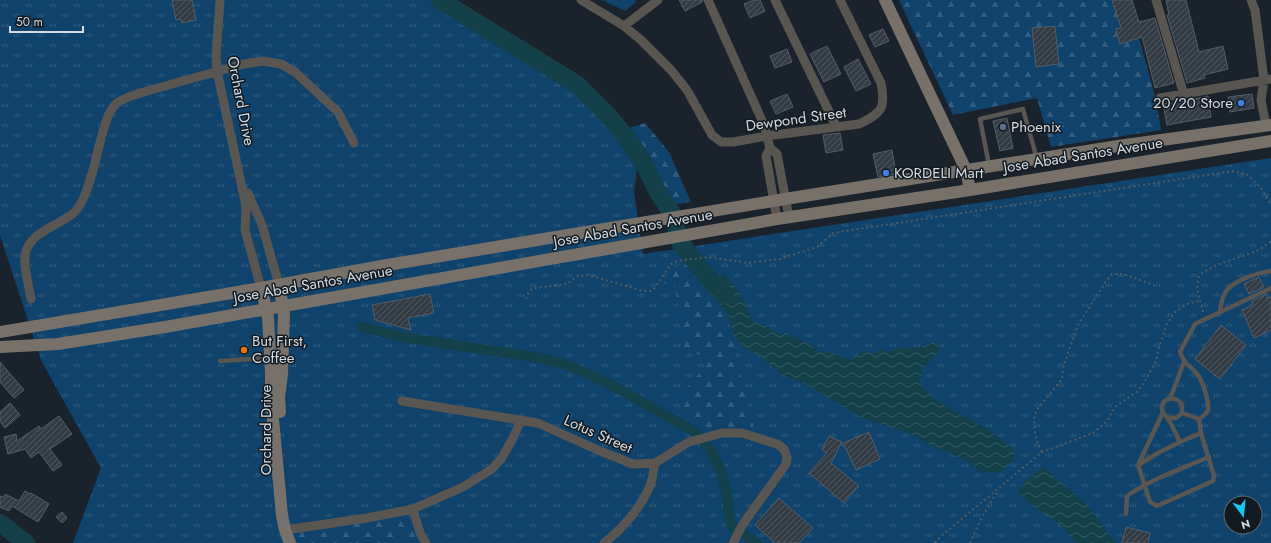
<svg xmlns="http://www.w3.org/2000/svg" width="1271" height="543" font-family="Jost,sans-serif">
<defs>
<pattern id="grass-tufts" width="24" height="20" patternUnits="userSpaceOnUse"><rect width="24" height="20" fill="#0f436b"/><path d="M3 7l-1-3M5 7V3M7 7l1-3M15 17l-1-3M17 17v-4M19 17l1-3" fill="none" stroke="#315e80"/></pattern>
<pattern id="forest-firs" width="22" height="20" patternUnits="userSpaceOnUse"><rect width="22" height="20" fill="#0f436b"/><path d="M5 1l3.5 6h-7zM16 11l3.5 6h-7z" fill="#315e80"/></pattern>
<pattern id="water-waves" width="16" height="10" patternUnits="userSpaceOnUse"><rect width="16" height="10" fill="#14404a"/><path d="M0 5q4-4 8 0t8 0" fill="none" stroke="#355b64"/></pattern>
<pattern id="building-hatch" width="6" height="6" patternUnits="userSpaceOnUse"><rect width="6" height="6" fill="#333c45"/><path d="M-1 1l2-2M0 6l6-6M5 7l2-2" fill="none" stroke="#505860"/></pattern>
</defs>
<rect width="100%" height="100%" fill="#1a232b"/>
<path fill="url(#grass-tufts)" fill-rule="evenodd" d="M0,0H431L576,94L611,130L637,168L634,192L643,254L1271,158V543H73L101,468L41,360L0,235ZM1231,503H1255V527H1231Z"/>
<path fill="url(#forest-firs)" d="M899,0H1129L1156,100L1161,130L1051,147L1037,98L953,115Z
M645,123L669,152L691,202L671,205L625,129Z
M681,264L695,265L725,311L755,433L704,434L678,416L686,388L712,359L684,350L675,285L662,283L671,270Z
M410,515L418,538L397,543H296V529Z"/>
<path fill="#0f436b" d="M602,0H635L636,2L625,11Z"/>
<path fill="url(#water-waves)" d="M724,274L734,285L747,306L750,317L756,323L768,326L775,332L791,336L808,343L818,351L832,353L852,360L864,350L873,354L882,349L889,352L897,348L922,347L935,342L941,346L937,354L922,370L919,384L937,401L988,429L1014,449L1015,459L1001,472H981L964,459L941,450L908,433L862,418L806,384L782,375L758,355L744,348L734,335L728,314L697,279Z
M1043,467L1067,487L1087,505L1116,543H1076C1066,526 1050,518 1035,507C1029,503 1024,497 1018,492L1024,483Z"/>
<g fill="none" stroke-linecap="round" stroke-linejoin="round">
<path stroke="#14404a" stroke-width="10" d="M362,327L407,338L529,356L554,361L573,367L610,384L695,432L710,450L721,470L726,492L731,525L757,543"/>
<path stroke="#14404a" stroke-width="18" d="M440,0L578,85L607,114L628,139L644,163L656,189L673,215L680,242L700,268L725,295
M0,523L26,543"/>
</g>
<path fill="url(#building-hatch)" stroke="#535d66" d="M172,0H192L196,20L182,23L181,19L176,20Z
M679,0H702V2L685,11Z
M754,0H760L765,11L750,18L744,4Z
M1112,0H1132L1139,22L1155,18L1174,83L1155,88L1142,37L1120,44L1116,29L1121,28Z
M1166,0H1186L1199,52L1223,46L1228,69L1204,75L1205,78L1187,83L1167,15H1169Z
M1055,26L1059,64L1036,67L1032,28Z
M883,29L889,41L875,47L869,35Z
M827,46L841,74L824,82L810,54Z
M787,49L792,62L775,68L770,56Z
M858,59L871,84L856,91L844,67Z
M787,94L793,107L776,114L770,101Z
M1252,94L1254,108L1230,112L1228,97Z
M1208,96L1211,117L1167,125L1163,104L1185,101Z
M1007,118L1013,148L1000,151L993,121Z
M840,133L843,150L826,153L823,135Z
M892,150L896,174L878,177L873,154Z
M1259,277L1264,287L1249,294L1244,284Z
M430,294L434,313L408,318L411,330L375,320L372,305Z
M1267,294L1268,298L1271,297V330L1254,338L1242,310L1253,305L1252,301Z
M1221,325L1246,345L1220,379L1195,359Z
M0,362L24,390L14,398L0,382Z
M10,403L20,415L5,428L0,421V412Z
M59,416L72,434L50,449L62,465L53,471L39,452L31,458L25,449L8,454L4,437L16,434L17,441L39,426L41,429Z
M869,432L880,459L856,470L843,443Z
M829,436L842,442L831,463L859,486L844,503L809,473L827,453L822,450Z
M25,491L30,494L31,493L49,504L38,522L12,506L9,511L0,507V496L4,497L5,494L19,501Z
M779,498L813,528L799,543H775L755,525Z
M62,512L67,518L62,523L56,517Z
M1126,527L1150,533L1148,543H1122Z"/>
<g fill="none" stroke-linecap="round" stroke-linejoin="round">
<path stroke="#525a62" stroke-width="2" stroke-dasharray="2 3" stroke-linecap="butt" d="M526,299L529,291L534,288L567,284L577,276L588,275L643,291H650L655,288L671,264L677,261L708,257L748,263L780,259L817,247L833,233L1233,171L1248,175L1260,187L1271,205
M1203,312L1197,289L1199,276C1219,258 1250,260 1271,241
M1042,452L1038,444L1035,434L1034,419L1036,411L1062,379L1064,364L1078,325L1106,281L1112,274H1123L1154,285
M935,543L940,537L1042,452L1093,433L1107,421L1115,407L1138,391L1147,378L1156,361L1159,347L1167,324L1174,313L1187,304L1199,301
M970,543L982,517L997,492"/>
<path stroke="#595550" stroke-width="4.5" d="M989,165L980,119L1023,109L1037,159
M1220,311C1221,304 1222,296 1227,290C1237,279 1257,273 1271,271
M220,361L269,358
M1170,399L1184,362
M1168,418H1176L1182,413V405C1178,396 1162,396 1162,408C1162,414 1166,415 1168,419C1173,426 1176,435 1180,442L1158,453L1138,465L1150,502L1157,506L1213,481L1214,476L1201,433L1199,419L1182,413
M1199,419C1203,416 1206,415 1208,410C1209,401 1203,381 1197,374C1189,364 1185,366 1180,352L1195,324L1271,288
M1180,442L1201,433
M1138,465L1163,412
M1126,514L1127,496C1151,479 1181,469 1209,457"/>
<path stroke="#595550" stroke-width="9" d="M220,0L216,56L217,71L246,206L245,230L261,288
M581,0L624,26L641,40L671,70L687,90L712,135L721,142H733L767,136L859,124C882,113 886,108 881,83L840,0
M708,0L764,125L770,148L766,156L777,219
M775,0L836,126
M1156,0L1184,95
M1251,0L1255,10L1264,80L1261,100L1266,126
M624,26L658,0
M1160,98L1271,79
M770,148L777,154L789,217
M248,193L262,225L279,285
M31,299C29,287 22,263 26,251C34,227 70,224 80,205C91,186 96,156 102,135C105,125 108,112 115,105C121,98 132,96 140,93L244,64L263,61L281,64L295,72L338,112L354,143
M402,401L538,423L600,451L633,464L655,463L689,442L722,433H742L777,444L784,449L787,457L786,464L743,524L733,543
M413,509L420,533L426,543
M285,530L367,518L413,509L463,487L492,469L501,459L512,440L521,420
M604,543C623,528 639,510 649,488C653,481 653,471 655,463"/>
<path stroke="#78716a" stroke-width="12" d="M885,0L966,170L970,190
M279,285L284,314L282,374L279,397L280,412
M261,288L268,317L271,373V398L282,515L285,530L290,543
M0,332L261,288L387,265L785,199L1118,146L1271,125
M0,347L58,344L165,327L777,219L970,190L1271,141"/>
</g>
<g fill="#3f7fe0" stroke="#111a21" stroke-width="1.5">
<circle cx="1241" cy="103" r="4"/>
<circle cx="886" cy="173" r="4"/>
</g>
<circle fill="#5c6f8a" stroke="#111a21" stroke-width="1.5" cx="1003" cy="127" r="4"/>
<circle fill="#e8710a" stroke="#111a21" stroke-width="1.5" cx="244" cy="350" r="4"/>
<g text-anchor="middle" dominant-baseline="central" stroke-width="3" stroke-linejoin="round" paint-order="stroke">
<g font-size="15" fill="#d5dbe1" stroke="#111a21">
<text transform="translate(241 101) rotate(79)">Orchard Drive</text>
<text transform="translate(796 119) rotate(-8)">Dewpond Street</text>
<text transform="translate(1083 155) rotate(-9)">Jose Abad Santos Avenue</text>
<text transform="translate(633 228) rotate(-10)">Jose Abad Santos Avenue</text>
<text transform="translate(313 284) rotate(-10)">Jose Abad Santos Avenue</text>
<text transform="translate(266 430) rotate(-90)">Orchard Drive</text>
<text transform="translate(598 434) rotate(24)">Lotus Street</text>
</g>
<g font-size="15" fill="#d5dbe1" stroke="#111a21" text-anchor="start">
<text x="1233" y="103" text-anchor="end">20/20 Store</text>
<text x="1011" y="127">Phoenix</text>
<text x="894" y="173">KORDELI Mart</text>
<text x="252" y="341">But First,<tspan x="252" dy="17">Coffee</tspan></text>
</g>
</g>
<g transform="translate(1243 515) rotate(164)"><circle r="19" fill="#111a21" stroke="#5f676e"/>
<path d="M0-3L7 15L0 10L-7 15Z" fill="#0dcafa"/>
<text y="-6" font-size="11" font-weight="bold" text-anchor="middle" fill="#d5dbe1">N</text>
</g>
<path d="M10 26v6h73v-6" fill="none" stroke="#d5dbe1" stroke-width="2"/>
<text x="16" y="26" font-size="12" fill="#d5dbe1" stroke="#111a21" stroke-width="3" paint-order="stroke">50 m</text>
</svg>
